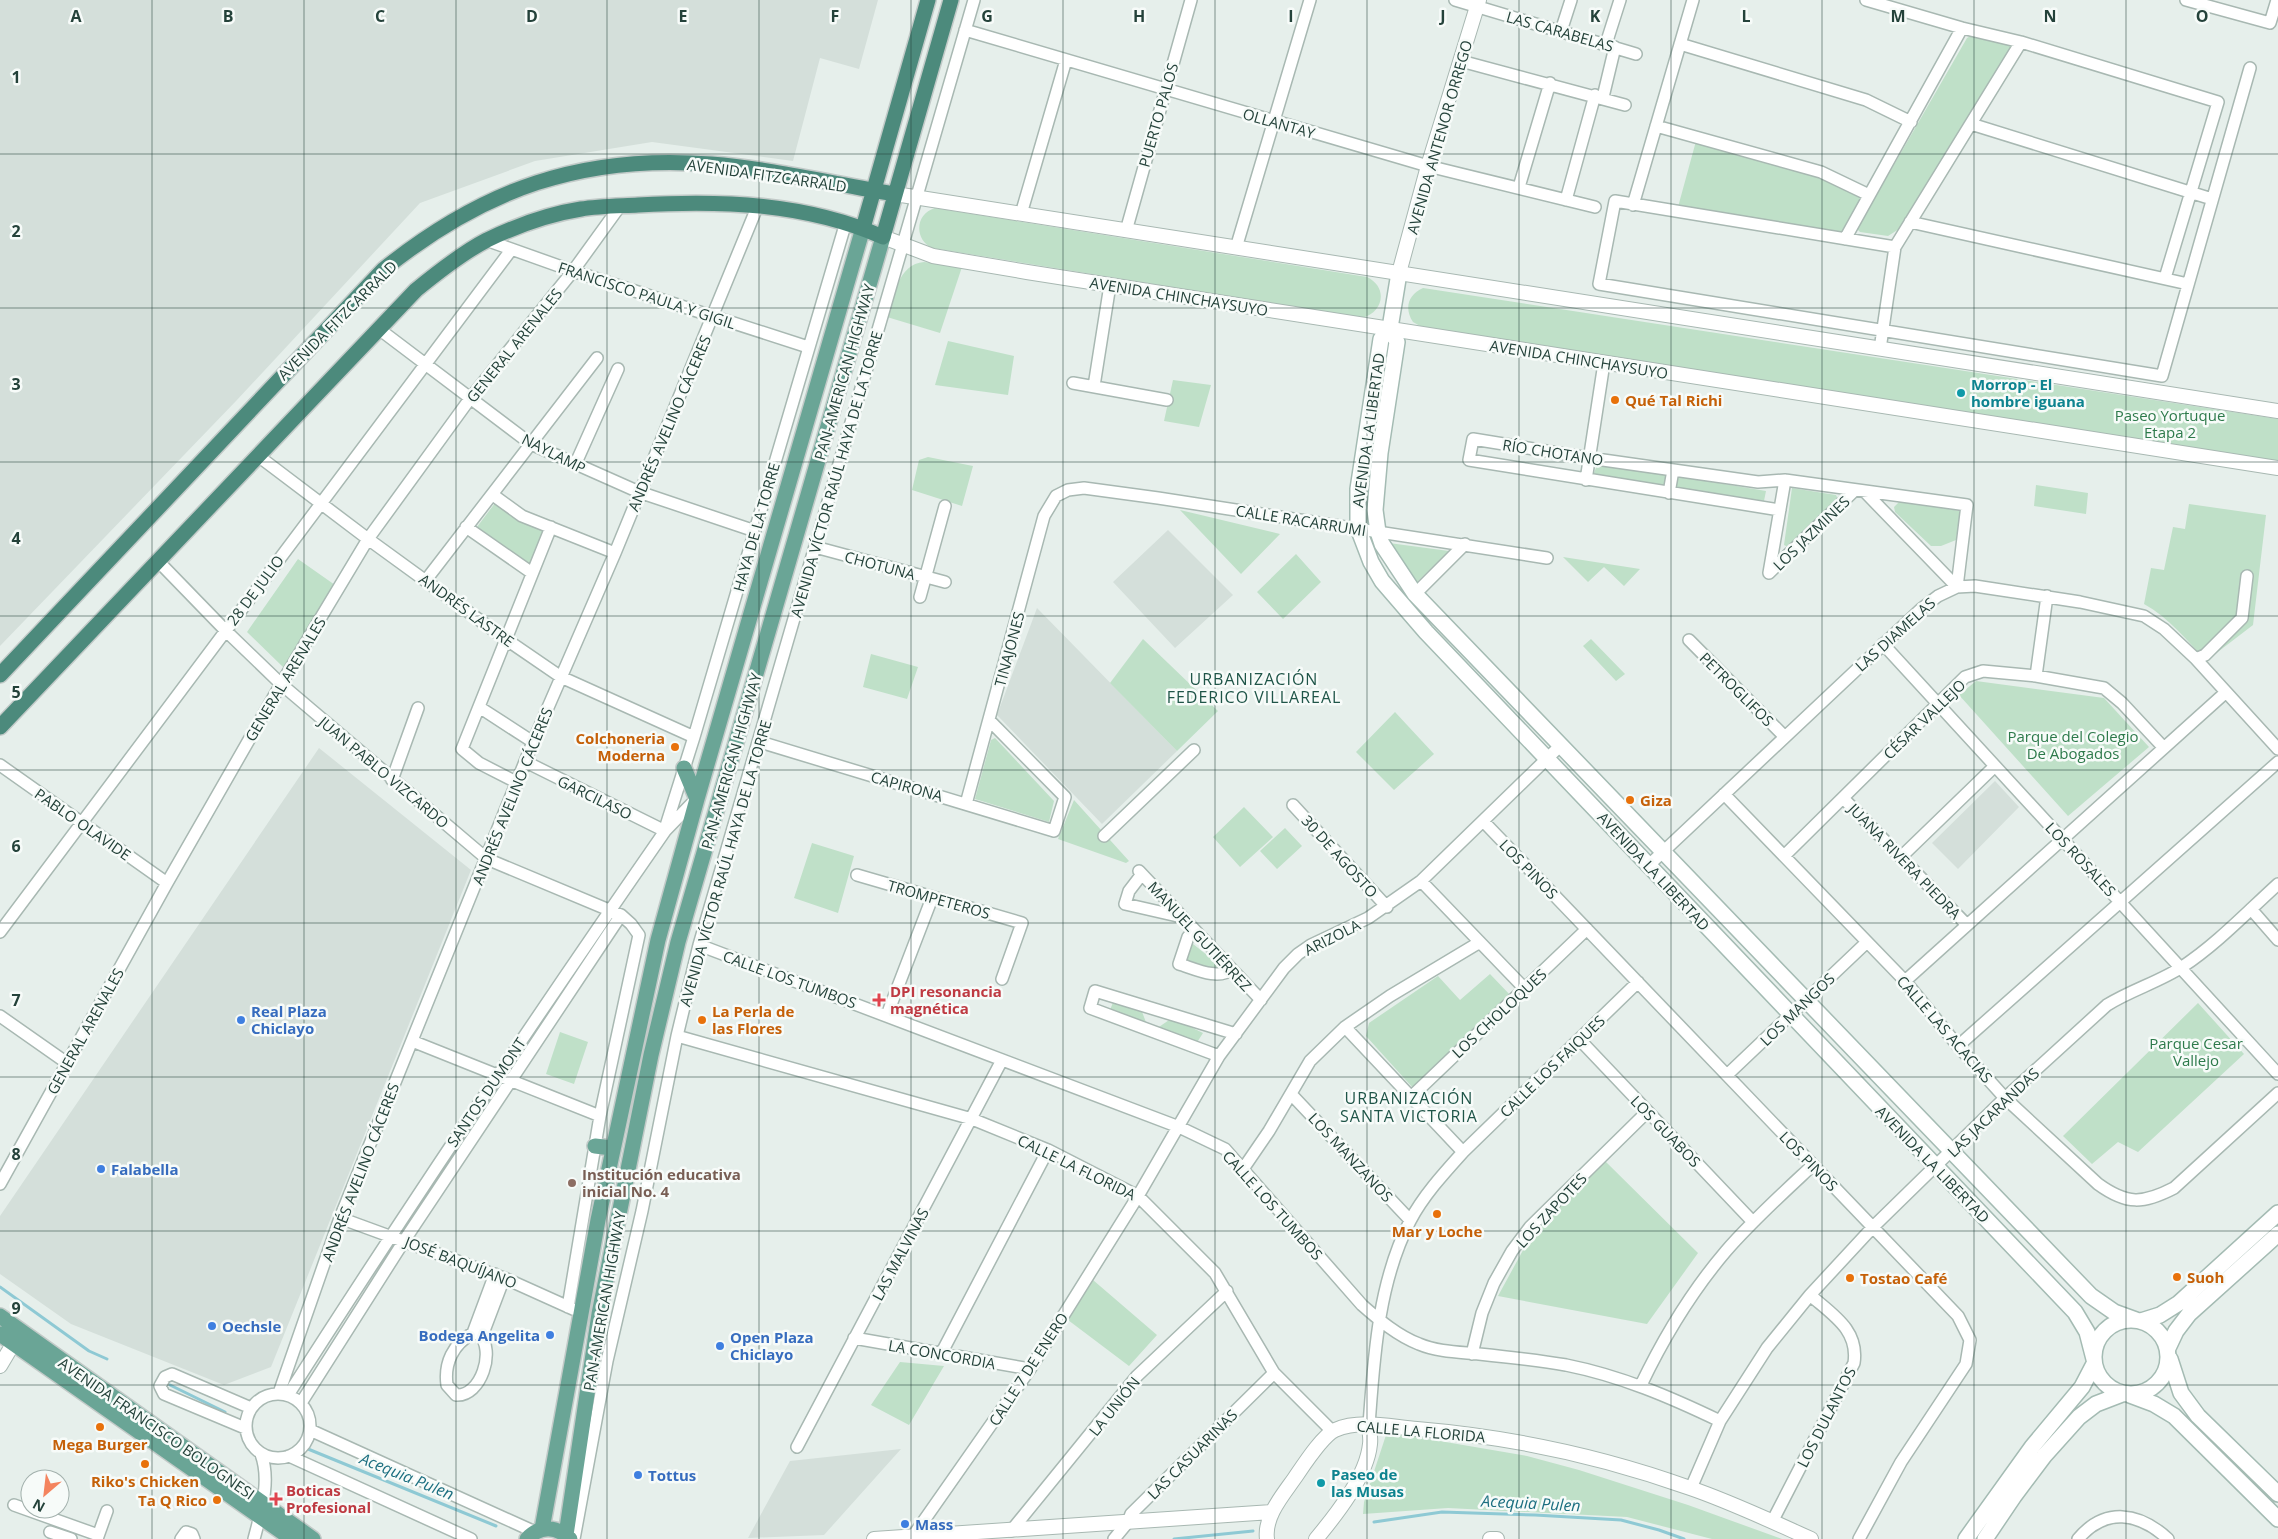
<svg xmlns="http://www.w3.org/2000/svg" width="2278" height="1539" font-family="'Open Sans',sans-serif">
<rect width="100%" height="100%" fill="#e6efeb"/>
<path fill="#d4dfda" d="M0,0H878L859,69L820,58L793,161L652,142L535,161L420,203L236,401L0,646Z
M1168,530L1233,595L1175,648L1113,582Z
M1037,608L1177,751L1102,824L997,715Z
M319,748L471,870L271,1367L224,1385L71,1324L0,1274V1216Z
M1995,781L2019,807L1958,869L1932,843Z
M901,1449L824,1535L748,1538L790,1461Z"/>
<path fill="#bfe0c8" d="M1972,35L2009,41L2014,48L1907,224L1888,236L1860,232L1857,229L1967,38Z
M1696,141L1805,171L1857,193L1861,200L1843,232L1678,207Z
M935,208L1367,277C1388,287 1384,312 1362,318L932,248C914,239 915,214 935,208Z
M924,262L962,267L940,333L887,317C894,296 898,264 924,262Z
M1423,288L2278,419V462L1420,326L1413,322C1404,308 1408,295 1423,288Z
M948,341L1014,356L1008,395L935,385Z
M1173,380L1211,385L1199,427L1164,421Z
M928,457L973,466L962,506L912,490L919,460Z
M1598,463L1766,491L1764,501L1593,475Z
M2036,485L2088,493L2086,514L2034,506Z
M1792,488L1836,495L1839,501L1790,548L1784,545Z
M1900,501L1960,511L1956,540L1941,546H1931L1895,512L1894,507Z
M495,503L549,531L531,566L477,527Z
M2189,504L2266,515L2253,625L2206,661C2187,640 2169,618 2144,604L2151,568L2164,570L2173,527L2185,529Z
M1180,510L1280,534L1241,574Z
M1389,543L1449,551L1416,583Z
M1296,554L1321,582L1283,619L1257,592Z
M1563,557L1640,569L1624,586L1604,567L1588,582Z
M298,559L335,585L288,665L283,667L247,632Z
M1143,639L1218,711L1177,751L1110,683Z
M1591,639L1625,674L1616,681L1583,646Z
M871,654L918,667L907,699L863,687Z
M1976,681L2104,698L2149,747L2068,816L1959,695Z
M1395,712L1434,754L1394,790L1356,752Z
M995,738L1054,801L1049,822L975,799L991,740Z
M1074,800L1129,861L1126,863L1058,839Z
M1244,807L1273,837L1240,867L1213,837Z
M1285,828L1302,846L1277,869L1260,851Z
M812,843L854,856L838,913L794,898Z
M1193,944L1212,959L1220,971L1185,961L1189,946Z
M1490,974L1512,997L1413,1088L1366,1036L1369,1023L1438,976L1460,1000Z
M1114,1000L1141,1009L1147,1025L1110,1010Z
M2198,1003L2244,1054L2138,1152L2118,1142L2092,1164L2063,1136Z
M1172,1018L1203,1033L1196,1044L1156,1029Z
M560,1032L588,1042L574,1084L546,1074Z
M1605,1161L1698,1253L1647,1324L1498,1296L1534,1230Z
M1093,1280L1157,1335L1129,1366L1068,1320Z
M900,1362L944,1366L909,1425L871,1405Z
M1387,1432L1527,1456L1579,1470L1688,1505L1782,1539H1712L1627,1517L1448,1508L1363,1514L1364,1502Z"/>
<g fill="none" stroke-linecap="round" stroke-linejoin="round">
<path stroke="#8ec9d4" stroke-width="3" d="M0,1287L89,1351L107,1359
M170,1385L225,1412
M308,1449L496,1526
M1374,1522L1442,1512L1535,1515L1621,1520L1659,1530L1684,1539
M1174,1539L1253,1531"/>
<g stroke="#a8b8b2" stroke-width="14">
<path id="minor" d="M1455,0L1636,54
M1866,0L1962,28L2021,42L2218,102L2165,278
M2186,0L2270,23L2277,0
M965,30L1428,166L1595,207
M1561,31L1571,0
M2021,42L1895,247L1615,201L1599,284L2162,376L2250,68
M1606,44L1620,0
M1680,44L1866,100L1911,122
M1461,61L1625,105
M1603,97L1615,47
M1971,124L2212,199
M1656,126L1821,172L1869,195
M1519,187L1550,83
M1566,200L1595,95
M1633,205L1693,0
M1021,214L1066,60
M1910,222L2188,284
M1126,231L1191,0
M1845,239L1962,28
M486,240L573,271L808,347
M1236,248L1310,0
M379,329L531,444L639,492L755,531
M1880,349L1895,247
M1073,383L1167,400
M1094,386L1110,285
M257,455L368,539L507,640L561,677L694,737
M575,465L618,369
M1586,480L1604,363
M1864,491L1957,587
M1669,493L1673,470
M493,495L522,516L615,553
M1780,510L1469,460L1473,439L1589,458L1758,482L1785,480L1967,505L1957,587
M466,527L532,573
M815,547L945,582
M159,562L225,630L281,684L487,859L621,915L631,924L639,935L600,1116L568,1307
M1769,573L1855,490
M1769,573L1785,480
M426,580L597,358
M1415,594L1465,544
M920,597L945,506
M1689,640L1785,737
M1883,644L2278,1074
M2196,659L2205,655L2242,618L2247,576
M2036,676L2047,596
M479,707L533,742
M760,742L1054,831L1065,797L989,720
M526,762L665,831
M0,765L167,883
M392,780L418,708
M518,783L479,763L462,749L551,527
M1724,794L1905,981L1958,1046L2005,1098L2098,1184C2127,1205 2143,1204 2174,1188L2278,1093
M1843,798L1967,925
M966,804L1044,516L1056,496L1068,490L1084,488L1158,498L1547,558
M1293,805L1387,907
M1483,821L1958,1316L1970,1340L1966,1364L1901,1462L1859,1539
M665,829L694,737L846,222
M1104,836L1194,750
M1785,855L1965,677L1983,671L2036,676L2104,688L2122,703L2164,748
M1901,857L1995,766
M1649,865L1921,609L1938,596L1957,587L1975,586L2080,602L2144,616L2164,629L2196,659L2278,749
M1139,871L1261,1000
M1142,874L1129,891L1125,904L1182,917
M857,875L1022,923L1002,979
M1421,881L1525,989
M2251,909L2278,940
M1194,930L1188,937L1179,964C1193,968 1219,981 1231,969
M0,932L511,250
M699,945L1179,1127L1225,1149L1362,1305C1379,1320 1398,1336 1419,1344C1438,1352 1458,1352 1479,1354C1508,1357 1537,1360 1566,1365C1621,1376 1670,1397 1720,1421
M1905,981L2225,693
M887,1015L932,898
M0,1016L67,1063
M1345,1027L1463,1152
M677,1036L972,1119L1048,1150L1138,1196L1215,1273L1274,1373L1332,1431
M1579,1039L1753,1222
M412,1041L600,1116
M1958,1046L2278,762
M1219,1056L1090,1008L1095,991L1236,1034
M1727,1075L1867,942
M1291,1094L1410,1220
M1411,1097L1587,929
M1243,1169L1269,1131L1310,1061L1345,1027L1390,996L1480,942
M0,1184L167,883L281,684L368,539L469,400L573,271L620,206
M340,1218L504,1278L573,1309
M473,1333L479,1334C496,1350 481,1397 456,1395L447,1385C444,1363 453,1344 473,1333Z
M473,1333L495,1274
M482,1336L504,1278
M854,1338L1030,1369
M941,1354L1048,1150
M1472,1354L1482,1313L1494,1283L1512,1251L1530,1227L1647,1112
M1641,1385C1664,1337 1691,1292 1726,1251C1753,1220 1783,1193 1813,1165
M279,1393L340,1218L533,742L615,553L758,205
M246 1426a32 32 0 1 1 64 0a32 32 0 1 1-64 0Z
M288,1395C410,1204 536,1017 665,831L696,799
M301,1403L404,1241L621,915
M1369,1425C1374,1357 1378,1283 1410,1221C1423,1196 1444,1173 1463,1152L1638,982
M245,1428L164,1394L160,1386L165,1377L172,1374L251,1408
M310,1430L535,1532
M797,1447L1002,1060
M289,1456L471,1539
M1691,1488L1720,1421L1767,1348L1810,1295L1873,1227L2005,1098L2107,1005C2131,990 2159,982 2182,967C2217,944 2247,912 2278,884
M14,1505L98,1535
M1772,1522L1854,1363C1859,1330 1833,1315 1810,1295
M1011,1531L1137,1376L1227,1291
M50,1532L71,1539
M97,1539L107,1511
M181,1539L186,1532L192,1534L194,1539
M254,1539C261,1512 271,1481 261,1454
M574,1539L607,1361L642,1211L677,1036L699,945L974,0
M911,1539L1030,1369L1138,1196L1219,1056L1284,968L1298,954L1311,945L1368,918L1421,881L1560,746
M1114,1539L1128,1522L1131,1514L1274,1373
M2078,1539C2105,1507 2139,1512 2168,1539"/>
</g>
<g stroke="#a8b8b2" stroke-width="16">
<path id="tertiary" d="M895,194L2278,411
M883,237L933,256L1027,272L2278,468
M1399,273L1428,166L1479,0
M0,1366L19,1334
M874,1539L1272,1512
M1267,1539C1264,1517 1282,1496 1294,1479C1303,1466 1322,1436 1335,1430C1360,1419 1391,1427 1417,1429C1511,1437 1601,1456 1690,1488C1731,1502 1771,1521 1811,1539
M1316,1539C1336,1515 1367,1476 1370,1444C1371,1438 1369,1431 1369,1425
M1490,1539H1497"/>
</g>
<g stroke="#a4bbb3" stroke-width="18">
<path id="secondary" d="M1399,273L1390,328L1381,339L1358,489V528L1371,562L1382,581L1426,632L2075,1312L2087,1332L2094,1359
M1390,328L1397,342L1380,453L1375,510L1378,532L1382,544L1415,594L2091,1296L2114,1312L2136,1320
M2094 1357a37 37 0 1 1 74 0a37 37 0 1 1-74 0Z
M2141,1321L2160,1315L2179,1303L2278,1213
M2168,1348L2176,1331L2189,1314L2278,1234
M2170,1359L2181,1393L2198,1416L2278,1494
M2130,1395L2154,1404L2174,1416L2278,1519
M1966,1539L2032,1447L2082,1387L2094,1364
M1985,1539L2014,1496L2044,1456L2079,1417L2096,1404L2122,1394"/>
</g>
<g stroke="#c2cac8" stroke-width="18">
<path id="primary" d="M684,768L697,799
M595,1146L612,1148
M0,1316L313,1539
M0,1334L292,1539
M542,1529L598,1220L658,940L697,799L863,228
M566,1535L599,1314L651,1055L678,942L883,237
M527,1539C540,1525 557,1526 570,1539"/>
</g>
<g stroke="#c2cac8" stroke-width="18">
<path id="trunk" d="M863,228L928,0
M0,675L384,269C484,189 582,154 711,164C773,169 834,184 895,194
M0,727L416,290C438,272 462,253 487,240C516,226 549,214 581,209C599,206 619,206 638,205C721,200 806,203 883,237L951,0"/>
</g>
<use href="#minor" stroke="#fff" stroke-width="11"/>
<use href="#tertiary" stroke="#fff" stroke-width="14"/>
<use href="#secondary" stroke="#fff" stroke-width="15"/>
<use href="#primary" stroke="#6aa596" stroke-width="15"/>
<use href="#trunk" stroke="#4c8a7c" stroke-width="15"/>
</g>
<path fill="none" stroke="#24423a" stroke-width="1" stroke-opacity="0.55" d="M152,0V1539M304,0V1539M456,0V1539M607,0V1539M759,0V1539M911,0V1539M1063,0V1539M1215,0V1539M1367,0V1539M1519,0V1539M1671,0V1539M1822,0V1539M1974,0V1539M2126,0V1539M0,154H2278M0,308H2278M0,462H2278M0,616H2278M0,770H2278M0,923H2278M0,1077H2278M0,1231H2278M0,1385H2278"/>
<g fill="#0f9aa8" stroke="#f7fbf9" stroke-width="2">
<circle cx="1961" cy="393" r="5"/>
<circle cx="1321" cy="1483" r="5"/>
</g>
<g fill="#e8710a" stroke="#f7fbf9" stroke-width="2">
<circle cx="1615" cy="400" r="5"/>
<circle cx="675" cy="747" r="5"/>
<circle cx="1630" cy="800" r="5"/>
<circle cx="702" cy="1020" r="5"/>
<circle cx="1437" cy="1214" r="5"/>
<circle cx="2177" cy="1277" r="5"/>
<circle cx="1850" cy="1278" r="5"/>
<circle cx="100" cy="1427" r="5"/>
<circle cx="145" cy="1464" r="5"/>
<circle cx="217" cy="1500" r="5"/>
</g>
<g fill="#e0444e" stroke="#f7fbf9" stroke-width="2">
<path d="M876.5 992.5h5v5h5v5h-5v5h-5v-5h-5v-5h5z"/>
<path d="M273.5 1491.5h5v5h5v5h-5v5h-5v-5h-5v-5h5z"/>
</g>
<g fill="#3f7fe0" stroke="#f7fbf9" stroke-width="2">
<circle cx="241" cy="1020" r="5"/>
<circle cx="101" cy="1169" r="5"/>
<circle cx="212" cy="1326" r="5"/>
<circle cx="550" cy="1335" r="5"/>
<circle cx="720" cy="1346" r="5"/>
<circle cx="638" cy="1475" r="5"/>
<circle cx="905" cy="1524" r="5"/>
</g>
<circle fill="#8d6e63" stroke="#f7fbf9" stroke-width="2" cx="572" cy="1183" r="5"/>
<g text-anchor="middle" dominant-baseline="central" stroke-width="5" stroke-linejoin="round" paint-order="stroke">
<g font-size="15" fill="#24423a" stroke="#f7fbf9">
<text transform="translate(1560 31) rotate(16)">LAS CARABELAS</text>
<text transform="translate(1158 115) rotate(-74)">PUERTO PALOS</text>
<text transform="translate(1279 123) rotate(16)">OLLANTAY</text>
<text transform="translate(1439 137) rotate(-74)">AVENIDA ANTENOR ORREGO</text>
<text transform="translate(767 175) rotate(8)">AVENIDA FITZCARRALD</text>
<text transform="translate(647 295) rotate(18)">FRANCISCO PAULA Y GIGIL</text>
<text transform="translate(1179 296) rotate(9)">AVENIDA CHINCHAYSUYO</text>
<text transform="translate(337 320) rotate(-45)">AVENIDA FITZCARRALD</text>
<text transform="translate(514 345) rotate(-51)">GENERAL ARENALES</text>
<text transform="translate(1579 359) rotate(9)">AVENIDA CHINCHAYSUYO</text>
<text transform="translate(844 372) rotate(-74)">PAN-AMERICAN HIGHWAY</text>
<text transform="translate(669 423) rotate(-67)">ANDRÉS AVELINO CÁCERES</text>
<text transform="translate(1368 430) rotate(-82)">AVENIDA LA LIBERTAD</text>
<text transform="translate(1553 452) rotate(9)">RÍO CHOTANO</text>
<text transform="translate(554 453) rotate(27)">NAYLAMP</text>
<text transform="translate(836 474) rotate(-74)">AVENIDA VÍCTOR RAÚL HAYA DE LA TORRE</text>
<text transform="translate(1301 520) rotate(9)">CALLE RACARRUMI</text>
<text transform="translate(756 527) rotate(-74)">HAYA DE LA TORRE</text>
<text transform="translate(1811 533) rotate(-44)">LOS JAZMINES</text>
<text transform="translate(880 565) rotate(15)">CHOTUNA</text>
<text transform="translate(255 590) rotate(-53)">28 DE JULIO</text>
<text transform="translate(467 610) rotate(36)">ANDRÉS LASTRE</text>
<text transform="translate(1895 634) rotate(-42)">LAS DIAMELAS</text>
<text transform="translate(1009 649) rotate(-75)">TINAJONES</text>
<text transform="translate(285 679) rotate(-59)">GENERAL ARENALES</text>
<text transform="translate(1737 689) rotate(45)">PETROGLIFOS</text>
<text transform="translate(1924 719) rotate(-44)">CÉSAR VALLEJO</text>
<text transform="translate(731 761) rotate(-74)">PAN-AMERICAN HIGHWAY</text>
<text transform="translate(384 772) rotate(40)">JUAN PABLO VIZCARDO</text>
<text transform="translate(907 786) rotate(16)">CAPIRONA</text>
<text transform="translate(512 796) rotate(-68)">ANDRÉS AVELINO CÁCERES</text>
<text transform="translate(595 797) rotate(26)">GARCILASO</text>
<text transform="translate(83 824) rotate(35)">PABLO OLAVIDE</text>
<text transform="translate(1340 856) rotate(48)">30 DE AGOSTO</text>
<text transform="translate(2081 859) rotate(47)">LOS ROSALES</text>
<text transform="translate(1905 861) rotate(46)">JUANA RIVERA PIEDRA</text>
<text transform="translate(725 863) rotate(-74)">AVENIDA VÍCTOR RAÚL HAYA DE LA TORRE</text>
<text transform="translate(1529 869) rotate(46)">LOS PINOS</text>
<text transform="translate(1654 871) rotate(47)">AVENIDA LA LIBERTAD</text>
<text transform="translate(939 899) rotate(16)">TROMPETEROS</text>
<text transform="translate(1200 936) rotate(47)">MANUEL GUTIÉRREZ</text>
<text transform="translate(1332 937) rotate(-27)">ARIZOLA</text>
<text transform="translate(790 979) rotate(20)">CALLE LOS TUMBOS</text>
<text transform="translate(1797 1009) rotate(-44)">LOS MANGOS</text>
<text transform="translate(1499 1013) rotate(-43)">LOS CHOLOQUES</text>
<text transform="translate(1945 1029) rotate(49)">CALLE LAS ACACIAS</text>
<text transform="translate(85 1031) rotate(-61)">GENERAL ARENALES</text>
<text transform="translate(1552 1066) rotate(-44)">CALLE LOS FAIQUES</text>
<text transform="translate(486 1092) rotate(-56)">SANTOS DUMONT</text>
<text transform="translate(1993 1112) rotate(-44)">LAS JACARANDAS</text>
<text transform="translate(1666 1131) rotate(46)">LOS GUABOS</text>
<text transform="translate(1351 1157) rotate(47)">LOS MANZANOS</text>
<text transform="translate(1809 1161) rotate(46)">LOS PINOS</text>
<text transform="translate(1933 1164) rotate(46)">AVENIDA LA LIBERTAD</text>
<text transform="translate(1077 1167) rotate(26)">CALLE LA FLORIDA</text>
<text transform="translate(360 1172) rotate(-69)">ANDRÉS AVELINO CÁCERES</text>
<text transform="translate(1273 1205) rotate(48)">CALLE LOS TUMBOS</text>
<text transform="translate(1551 1210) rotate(-47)">LOS ZAPOTES</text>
<text transform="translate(900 1254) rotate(-62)">LAS MALVINAS</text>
<text transform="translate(461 1262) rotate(21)">JOSÉ BAQUÍJANO</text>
<text transform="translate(604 1301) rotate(-80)">PAN-AMERICAN HIGHWAY</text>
<text transform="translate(942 1354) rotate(10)">LA CONCORDIA</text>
<text transform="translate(1028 1369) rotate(-57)">CALLE 7 DE ENERO</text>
<text transform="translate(1114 1406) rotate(-51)">LA UNIÓN</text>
<text transform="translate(1826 1417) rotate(-63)">LOS DULANTOS</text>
<text transform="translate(157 1428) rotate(35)">AVENIDA FRANCISCO BOLOGNESI</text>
<text transform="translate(1421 1431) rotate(5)">CALLE LA FLORIDA</text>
<text transform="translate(1192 1454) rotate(-45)">LAS CASUARINAS</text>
</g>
<g font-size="15" font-weight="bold" fill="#0d838f" stroke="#f7fbf9" text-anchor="start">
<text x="1971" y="384">Morrop - El<tspan x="1971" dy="17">hombre iguana</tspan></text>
<text x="1331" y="1474">Paseo de<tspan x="1331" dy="17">las Musas</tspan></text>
</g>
<g font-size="15" font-weight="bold" fill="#c56008" stroke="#f7fbf9" text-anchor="start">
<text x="1625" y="400">Qué Tal Richi</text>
<text x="665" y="738" text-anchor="end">Colchoneria<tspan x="665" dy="17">Moderna</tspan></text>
<text x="1640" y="800">Giza</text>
<text x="712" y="1011">La Perla de<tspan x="712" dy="17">las Flores</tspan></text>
<text x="1437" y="1231" text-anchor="middle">Mar y Loche</text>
<text x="2187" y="1277">Suoh</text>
<text x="1860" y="1278">Tostao Café</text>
<text x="100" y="1444" text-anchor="middle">Mega Burger</text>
<text x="145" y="1481" text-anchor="middle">Riko's Chicken</text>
<text x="207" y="1500" text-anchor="end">Ta Q Rico</text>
</g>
<g font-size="15" fill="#2d7a4b" stroke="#f7fbf9">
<text x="2170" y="415">Paseo Yortuque<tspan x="2170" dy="17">Etapa 2</tspan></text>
<text x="2073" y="736">Parque del Colegio<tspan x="2073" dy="17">De Abogados</tspan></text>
<text x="2196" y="1043">Parque Cesar<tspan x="2196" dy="17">Vallejo</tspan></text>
</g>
<g font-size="15" font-weight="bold" fill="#be3a42" stroke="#f7fbf9" text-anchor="start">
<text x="890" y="991">DPI resonancia<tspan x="890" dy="17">magnética</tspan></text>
<text x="286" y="1490">Boticas<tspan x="286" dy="17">Profesional</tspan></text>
</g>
<g font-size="15" font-weight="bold" fill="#366cbe" stroke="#f7fbf9" text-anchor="start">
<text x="251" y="1011">Real Plaza<tspan x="251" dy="17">Chiclayo</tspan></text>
<text x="111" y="1169">Falabella</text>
<text x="222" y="1326">Oechsle</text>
<text x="540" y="1335" text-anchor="end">Bodega Angelita</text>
<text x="730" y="1337">Open Plaza<tspan x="730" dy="17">Chiclayo</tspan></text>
<text x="648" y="1475">Tottus</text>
<text x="915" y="1524">Mass</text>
</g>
<g font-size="15" font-weight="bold" fill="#785e54" stroke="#f7fbf9" text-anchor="start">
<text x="582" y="1174">Institución educativa<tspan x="582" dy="17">inicial No. 4</tspan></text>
</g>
<g font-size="16" letter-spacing="1" fill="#1f5548" stroke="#f7fbf9">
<text x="1254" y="679">URBANIZACIÓN<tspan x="1254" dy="18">FEDERICO VILLAREAL</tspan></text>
<text x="1409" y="1098">URBANIZACIÓN<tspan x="1409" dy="18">SANTA VICTORIA</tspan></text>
</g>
<g font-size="16" font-style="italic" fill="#1c6f80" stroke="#f7fbf9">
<text transform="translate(407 1476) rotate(22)">Acequia Pulen</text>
<text transform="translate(1531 1503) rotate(3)">Acequia Pulen</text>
</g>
</g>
<g font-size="16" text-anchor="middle" font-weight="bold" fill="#24423a" stroke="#f7fbf9" stroke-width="5" stroke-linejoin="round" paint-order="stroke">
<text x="76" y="22">A</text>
<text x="228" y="22">B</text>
<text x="380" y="22">C</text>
<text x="532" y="22">D</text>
<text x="683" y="22">E</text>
<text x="835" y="22">F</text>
<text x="987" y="22">G</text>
<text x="1139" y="22">H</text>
<text x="1291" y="22">I</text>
<text x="1443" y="22">J</text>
<text x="1595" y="22">K</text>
<text x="1746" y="22">L</text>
<text x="1898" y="22">M</text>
<text x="2050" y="22">N</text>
<text x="2202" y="22">O</text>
<text x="16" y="83">1</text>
<text x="16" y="237">2</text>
<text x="16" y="390">3</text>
<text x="16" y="544">4</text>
<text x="16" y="698">5</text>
<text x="16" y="852">6</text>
<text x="16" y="1006">7</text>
<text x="16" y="1160">8</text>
<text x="16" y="1314">9</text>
</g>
<g transform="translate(45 1494) rotate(208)"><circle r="24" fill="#f7fbf9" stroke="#a3b1ad"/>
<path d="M0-4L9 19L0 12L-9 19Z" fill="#f4845f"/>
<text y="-8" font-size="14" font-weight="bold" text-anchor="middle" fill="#24423a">N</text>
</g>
</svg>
